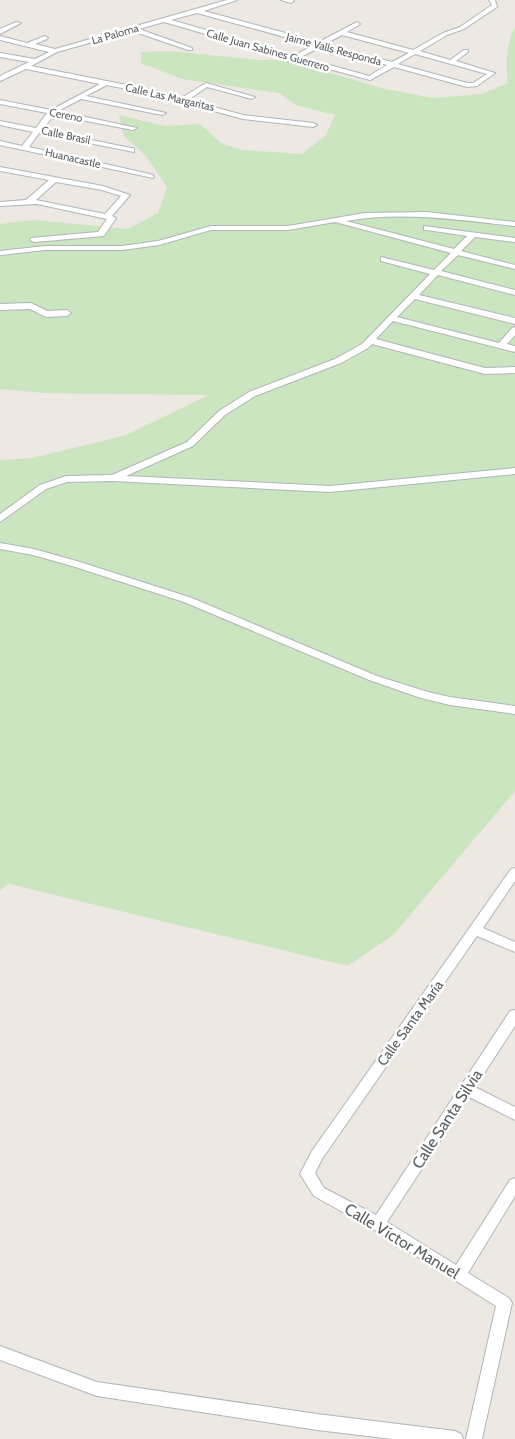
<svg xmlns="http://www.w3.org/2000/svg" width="515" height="1439" font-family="Cabin,sans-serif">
<rect width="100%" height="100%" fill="#ede8e2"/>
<path fill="#cae5bf" d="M515,28V791L393,935L348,966L9,884L0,890V460L32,458L126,435L209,395L44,393L0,389V224L34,220L128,229L158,213L167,187L145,155L124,136L119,115L165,126L200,124L221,143L241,150L302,154L326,135L335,115L296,105L279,93L182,79L141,63V52L169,51L259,60L283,59L381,88L432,98L482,94L508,83C506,64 505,46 515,28Z"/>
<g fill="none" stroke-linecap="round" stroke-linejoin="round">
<g stroke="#b0b5b8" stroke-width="2">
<path id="minor" d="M227,0H237L204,11L319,42L357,22L360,24L359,25L347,32L413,50L443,33L460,27L492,5L489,0H495L497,7L464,29L447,35L420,51L450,60L464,50H468V52L456,61L495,73L477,86L467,87L394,67L370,80L292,59L164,22L139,29L192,48V50H188L132,31L57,52L31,66L152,90L181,98L206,83L255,97L252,99L207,87L188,100L243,115L313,123L317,125L313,127L243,119L151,94L107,85L86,96L166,113L162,115L81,99L58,111L137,128L133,130L54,115L42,130L131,148H134V152L39,133L29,147L150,174L154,176L153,178L0,145V141L22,146L33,132L0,125V121L36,128L47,113L0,104V100L51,110L100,84L26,69L0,81V76L29,62L0,57V53L35,59L49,52L0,40V36L27,43L45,36L48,38L47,39L35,44L55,49ZM197,13L314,45L295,55L171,20ZM342,35L409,53L392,62L325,44ZM320,47L387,65L369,76L301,57ZM415,54L487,74L473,83H467L398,64Z
M281,0H293L294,1L291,3Z
M16,22L21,23L0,34V29Z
M0,167L103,186L130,195L112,216L116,218L104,236L34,242L30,240L31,238L98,232L107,219L37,204L0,206V202L26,200L49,180L0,171ZM56,182L102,190L121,196L105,214L36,200Z
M427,212L515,222V226C459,220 402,211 346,221L454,249L467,236L427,230H424V226L515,238V242L475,237L461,251L515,265V269L458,255L441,271L515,290V295L438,275L419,295L515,318V324L415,299L397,317L499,343L512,328L515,327V335L507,344L515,346V352L393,321L376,339L485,368L515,367V373L485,374L372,344L368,348L341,363L255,396L225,415L193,446L126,476L330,486L515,468V474L330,492L112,481L67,482L46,489L0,522V514L40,485L66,476L112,475L187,442L219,411L249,392L335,359L362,344L430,274L381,261V257L434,270L451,253L335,222L288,230H211L159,245L122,250H45L0,255V251L45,246H122L158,241L211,226H288L365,213Z
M31,303L47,311L67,310L71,313L67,316L46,317L30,309L0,310V304Z
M0,543L34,549L80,562L192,598L377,676L428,692L450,697L515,706V714L450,705L421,698L369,680L184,602L72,566L33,555L0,549Z
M515,868V881L483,928L515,942V952L477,936L322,1159L315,1173L324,1188L376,1215L510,1011L515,1010V1026L475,1087L515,1107V1120L469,1097L387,1222L456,1265L510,1180L515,1178V1196L468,1273L509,1298L512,1303L482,1439H466L496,1306L373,1229L314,1196L300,1174L312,1151L511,869Z
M0,1346L97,1382L317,1414L455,1431L461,1434L463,1439H393L317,1430L97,1396L0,1360Z"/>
</g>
<use href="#minor" fill="#fff" fill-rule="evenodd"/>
</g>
<g text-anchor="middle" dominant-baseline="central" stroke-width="5" stroke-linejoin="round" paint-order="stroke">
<g font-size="11" fill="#5b6163" stroke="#fff">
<text transform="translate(115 34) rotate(-16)">La Paloma</text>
<text transform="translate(334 49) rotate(15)">Jaime Valls Responda</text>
<text transform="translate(268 50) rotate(16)">Calle Juan Sabines Guerrero</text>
<text transform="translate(170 97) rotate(13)">Calle Las Margaritas</text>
<text transform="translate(66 115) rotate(11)">Cereno</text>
<text transform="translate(66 135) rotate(12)">Calle Brasil</text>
<text transform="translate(73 158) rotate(13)">Huanacastle</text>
</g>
<g font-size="14" fill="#5b6163" stroke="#fff">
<text transform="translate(410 1023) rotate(-54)">Calle Santa María</text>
</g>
<g font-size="16" fill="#5b6163" stroke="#fff">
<text transform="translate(447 1119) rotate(-57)">Calle Santa Silvia</text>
<text transform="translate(402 1241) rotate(31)">Calle Víctor Manuel</text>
</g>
</g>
</svg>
